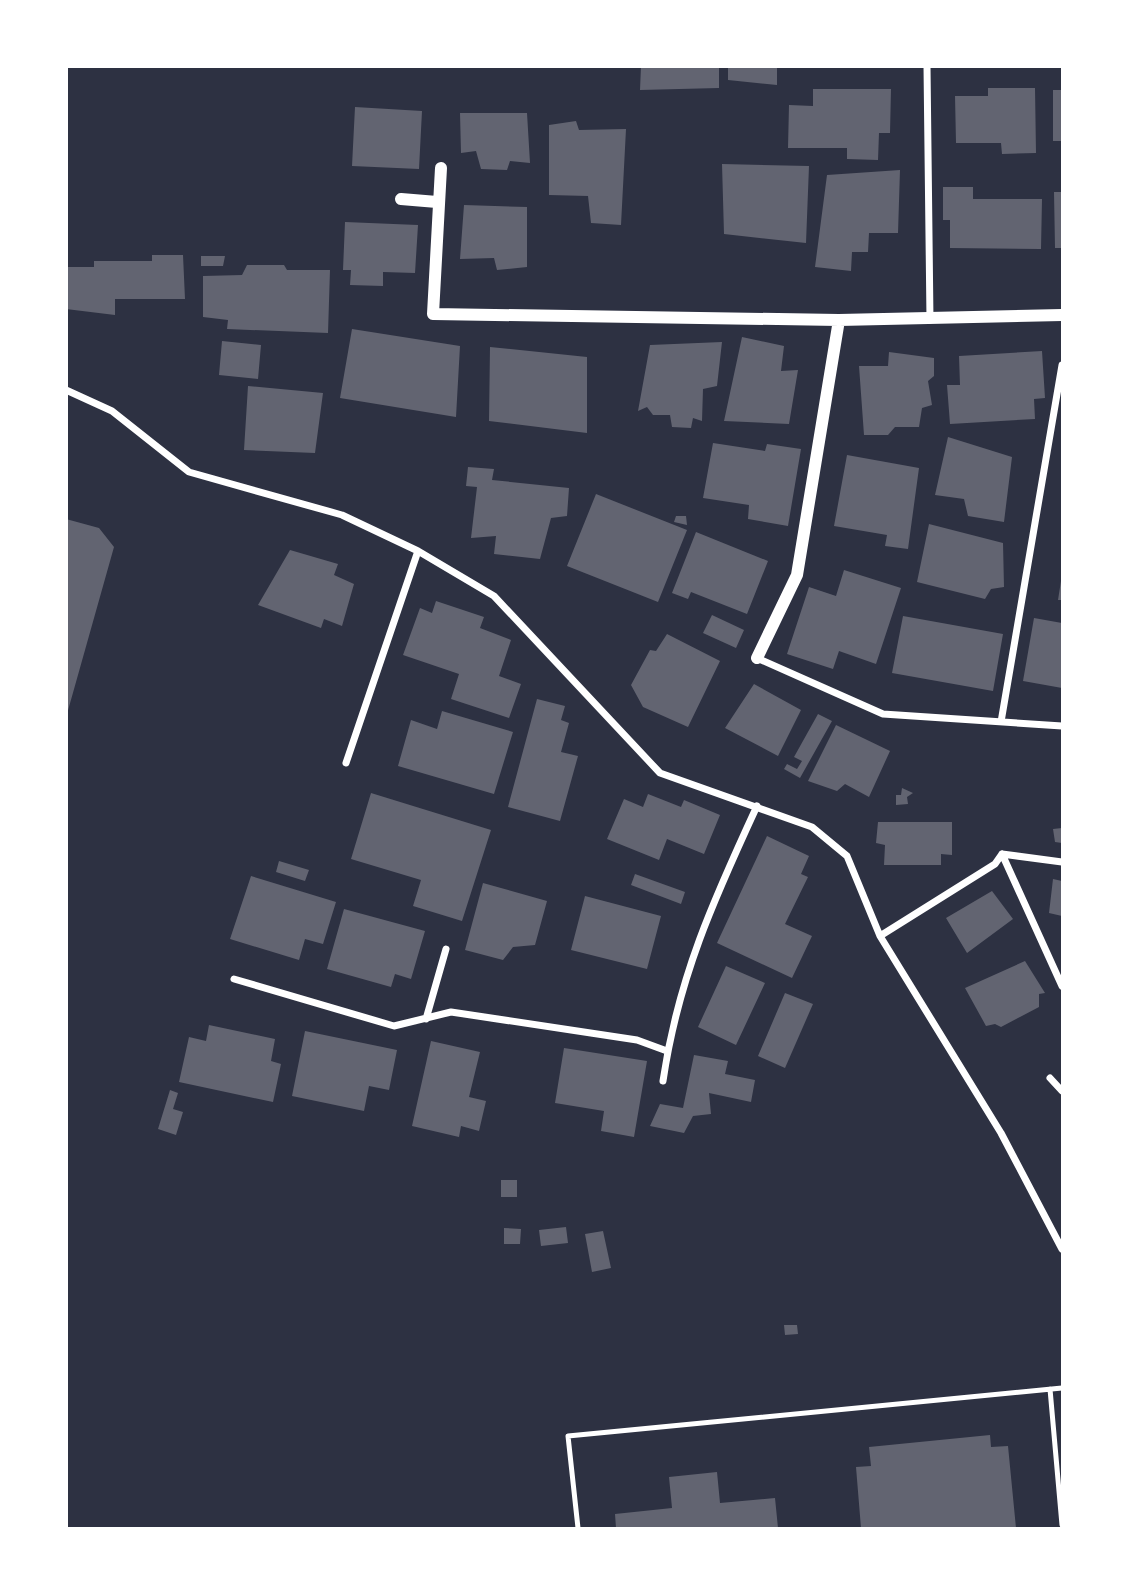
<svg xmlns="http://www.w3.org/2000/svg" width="1129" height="1595" font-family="Karla,sans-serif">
<rect width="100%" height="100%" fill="#2d3142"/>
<path fill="#626471" d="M641,66H719V88L640,90Z
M728,66H777V85L728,80Z
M988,88H1035L1036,153L1002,154L1001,143H956L955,96H988Z
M813,89H891L890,133H879L878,160L847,159V148H788L789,105L813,106Z
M1053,90H1062V141H1053Z
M355,107L422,111L419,169L352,166Z
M460,113H527L530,163L510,161L507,170L481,169L476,151L461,153Z
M576,121L579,130L626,129L621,225L591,223L588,196L549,195V125Z
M722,164L809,166L806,243L724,234Z
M900,170L898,233H869L868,252H852L851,271L815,267L827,175Z
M943,187H973V199H1042L1041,249L950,248V220H943Z
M1054,192H1062V248H1055Z
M464,205L527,207V267L497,270L494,258L460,259Z
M345,222L418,225L415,273L383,272V286L350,285L351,270H343Z
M152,255H183L185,299H115V315L66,309V267H94V261H152Z
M201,256H225L223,266H201Z
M247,265H284L287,270H330L328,333L227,329L228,320L203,317V276L242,275Z
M352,329L460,346L456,417L340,398Z
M742,337L784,346L781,371L798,370L789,424L724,421Z
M222,341L261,345L258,379L219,375Z
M722,342L717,386L703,389L702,421L693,418L691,428L672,427L670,415H653L647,407L638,411L650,345Z
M490,347L587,357V433L489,421Z
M1042,351L1045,398L1034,399L1035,419L950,424L947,385H960L959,356Z
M889,352L934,358V376L928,381L932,405L922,408L919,427H895L888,435H864L859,366H888Z
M248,386L323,393L315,453L244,450Z
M948,437L1012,457L1004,522L968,516L964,499L935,495Z
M713,443L765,451L767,444L801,449L788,526L748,519L749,505L703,498Z
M847,455L919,468L908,549L885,546L887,535L834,526Z
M468,467L494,469L492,480L569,488L567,516L551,518L540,559L494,554L496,536L471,538L477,487L466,486Z
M596,494L687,530L658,602L567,566Z
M676,516H686L687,525L674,522Z
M66,519L99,528L114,547L67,714Z
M929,524L1003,543L1004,587L991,589L985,599L917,582Z
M696,532L768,561L747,614L691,592L688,599L672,593Z
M290,550L338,564L334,575L354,584L342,626L324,619L321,628L258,605Z
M844,570L901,588L876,664L839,651L833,669L787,654L809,587L836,596Z
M1061,581H1062V600H1058Z
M436,601L484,617L480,628L511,640L499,676L521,684L509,718L451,699L459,674L403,655L420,608L432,613Z
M712,615L744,630L736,648L703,633Z
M903,616L1003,634L993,691L892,673Z
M1034,618L1062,623V688L1023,681Z
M667,634L720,661L688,727L643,707L631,685L650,650L656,651Z
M754,684L801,710L778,756L725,728Z
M537,699L565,706L561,720L569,723L561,752L578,756L560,821L508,807Z
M442,711L513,732L494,794L398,766L411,720L437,729Z
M818,714L832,721L800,778L784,769L787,764L797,769L802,761L794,757Z
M836,725L890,751L869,797L845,784L837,791L808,781Z
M902,788L913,793L907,797L908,804L896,805V795H901Z
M371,793L491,830L462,921L413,906L421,880L351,859Z
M648,794L681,807L684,800L720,815L704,854L667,839L659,860L607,839L624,799L643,807Z
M878,822H952V855L941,854V865H884L885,845L876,843Z
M1062,828V843L1055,842L1053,829Z
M767,836L809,856L801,874L808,877L785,924L812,936L792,978L717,943Z
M279,861L309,870L305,881L276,872Z
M635,874L685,892L681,904L631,885Z
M251,876L336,902L323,944L305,939L299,960L230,939Z
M1053,879L1062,881V916L1049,913Z
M483,883L547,901L535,945L513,947L503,960L465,950Z
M992,891L1013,919L967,953L946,918Z
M585,896L661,916L647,969L571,950Z
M344,909L425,931L411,979L395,974L391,987L327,969Z
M1025,961L1045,993L1039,994V1007L1001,1027L995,1024L986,1026L965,988Z
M726,966L765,983L736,1045L698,1027Z
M785,993L813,1004L785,1068L758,1056Z
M209,1025L275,1039L271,1061L281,1064L273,1102L179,1082L189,1037L206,1041Z
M305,1031L397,1050L389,1090L369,1086L364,1111L292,1096Z
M431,1041L480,1052L469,1097L486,1101L479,1131L461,1126L459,1137L412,1126Z
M564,1048L647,1061L634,1137L601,1131L604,1111L555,1103Z
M694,1055L728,1061L725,1074L755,1080L751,1102L709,1093L711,1114L693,1116L684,1133L650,1126L660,1104L683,1108Z
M170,1090L178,1093L173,1109L183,1112L176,1135L158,1129Z
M501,1180H517V1197H501Z
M566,1227L568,1243L541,1246L539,1230Z
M504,1228L521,1229L520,1244H504Z
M603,1231L611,1268L592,1272L585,1234Z
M784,1325H797L798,1334L785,1335Z
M990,1435L991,1447L1008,1446L1016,1528H861L856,1467L871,1466L869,1447Z
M717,1472L720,1503L775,1498L778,1528H616L615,1514L672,1508L669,1477Z"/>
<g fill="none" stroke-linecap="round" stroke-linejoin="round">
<path stroke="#fff" stroke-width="5" d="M1050,1389L1062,1525
M578,1528L568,1436L1062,1388"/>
<path stroke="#fff" stroke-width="7" d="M927,66L930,320
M66,390L112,411L189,472L342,515L418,551L494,596L660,773L812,827L847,856L880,936L1001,1133L1062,1249
M757,658L883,714L1062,726
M1001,722L1062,365
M346,763L418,551
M1002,854L1062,986
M1002,854L1062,862
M880,936L995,864L1002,854
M234,979L394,1026L451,1012L637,1040L667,1051
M426,1019L446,949
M1050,1078L1062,1091
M663,1081C678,978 714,899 757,806"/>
<path stroke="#fff" stroke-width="12" d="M441,168L433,314L839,320L1062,315
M401,199L437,202
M757,658L797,575L839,320"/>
</g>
<rect width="1129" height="1595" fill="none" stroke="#ffffff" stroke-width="136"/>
</svg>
